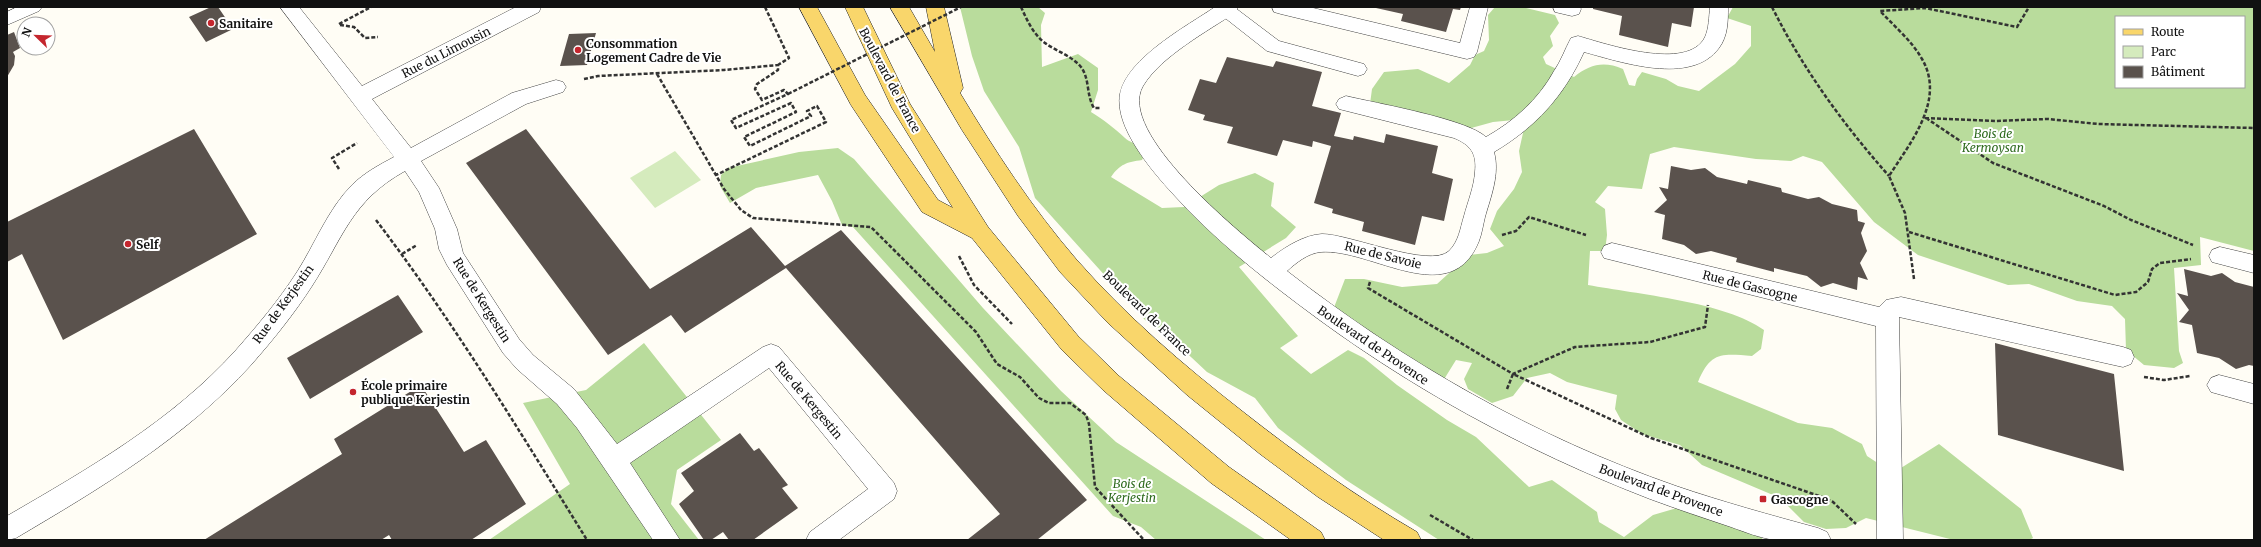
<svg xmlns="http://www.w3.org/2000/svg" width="2261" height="547" font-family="Merriweather,serif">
<rect width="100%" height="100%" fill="#fffdf5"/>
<path fill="#d5ebbd" d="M675,151L701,180L655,208L630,178Z"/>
<path fill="#b9dc9c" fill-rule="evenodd" d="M960,7H1038L1045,13L1041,25L1042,67L1078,54L1098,68V90L1091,112C1104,120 1114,128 1125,138C1133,145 1137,141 1146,152L1142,160C1127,162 1120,164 1111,177L1162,208L1184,207L1219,185L1255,173L1274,183L1271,206L1296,227L1286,238L1239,267L1298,336L1280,348L1311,374L1348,350L1364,358L1397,385L1447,420L1476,437L1529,487L1552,480L1597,512L1599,522L1624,537L1653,515L1677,508L1752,529L1764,540H1439L1346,480L1278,428L1255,398L1207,372L1176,343L1145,320L1035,198L1019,147L984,91L972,56Z
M1495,7H1522L1555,15L1559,23L1550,36L1553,46L1543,57L1546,64L1574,77C1590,64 1604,61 1623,69L1629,85L1635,86L1637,79L1642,72L1666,79L1678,86L1699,91L1735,64L1751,46V26L1727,18L1733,7H2254V251L2200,237L2201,265L2174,268L2179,351L2183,363L2174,368L2144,365L2126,350L2125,319L2112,306L2077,301L2029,284L2008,285L1918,255L1874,222L1822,162L1803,156L1791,161L1756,159L1674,147L1650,154L1642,189L1608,186L1595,202L1605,209L1607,235L1605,251H1590L1588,285C1636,294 1726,302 1764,330L1761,349L1752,356C1722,354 1711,351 1698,382L1798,423L1832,428L1862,444L1867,456L1893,473L1939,444L2021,509L2033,538L2029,540H1954L1866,518L1846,528L1826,529L1804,522L1780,498L1702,465L1680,445L1642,434L1621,420L1615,409L1617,395L1567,382L1550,373L1527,378L1513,396L1492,403L1468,389L1464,379L1472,363L1456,360L1443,381L1333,310L1345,279H1364L1402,287L1437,284L1469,255L1487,253L1504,246L1490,229L1497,211L1514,189L1522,172L1519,151L1523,133L1514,120L1493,122L1464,130L1370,104L1372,89L1384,72L1418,69L1449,83L1470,65L1475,55L1484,51L1489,40L1488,15ZM2116,17H2244V87H2116Z
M838,148L854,159L983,308L1061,391L1116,442L1266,540H1156L1141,527L1113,516L853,227L842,225L832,201L818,175L756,188L730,203L720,186L721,175L728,168L799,152Z
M644,343L721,440L677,470L671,504L699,540H489L570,484L523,403L586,390Z"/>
<path fill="#5a524d" d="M211,7H218L233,29L206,42L189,17Z
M1461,7L1460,10L1453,9L1446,32L1401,21L1403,14L1376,8Z
M1593,7H1694L1691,27L1672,23L1668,47L1619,35L1622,16L1593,9Z
M14,32L20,48L13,52L15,56L14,65L7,77V35Z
M596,33L587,65L560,66L569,34Z
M1227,57L1273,67L1276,61L1322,72L1312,106L1341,113L1334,136L1353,140L1354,136L1384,143L1386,134L1438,146L1432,173L1453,179L1444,221L1422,216L1415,245L1362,231L1364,222L1332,213L1333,209L1314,203L1331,146L1313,141L1312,147L1283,140L1277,156L1227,143L1233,127L1203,120L1205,115L1188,110L1200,79L1216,83Z
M194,129L257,234L63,340L22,254L7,262V222Z
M526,129L650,289L751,227L785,266L841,230L1087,500L1037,540H967L1000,514L786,268L685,333L671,315L608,355L466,163Z
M1671,166L1691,170L1705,168L1717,177L1747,184L1748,180L1781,188L1782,192L1808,199L1819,197L1832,204L1857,210L1858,221L1865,223L1861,233L1867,251L1860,263L1868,280L1858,277L1857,290L1833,283L1821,287L1807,276L1774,268V272L1736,262L1737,258L1711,251L1696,254L1684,245L1662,239L1665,215L1654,212L1667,200L1659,187L1668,189Z
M2184,269L2211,276L2222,273L2235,282L2254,287V366L2249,365L2236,369L2219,358L2197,353L2192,325L2179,322L2189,310L2177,293L2188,296Z
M398,295L423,332L310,399L287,358Z
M1995,343L2114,374L2124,471L1998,435Z
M421,385L464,452L486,440L526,504L471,540H392L389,535L381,540H204L342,454L334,439Z
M740,433L754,451L759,448L788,485L782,488L798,508L753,540H729L723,532L711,540H704L679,504L694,491L681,473Z"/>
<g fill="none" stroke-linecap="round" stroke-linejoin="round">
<g stroke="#444" stroke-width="1">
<path id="lane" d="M17,7H42L39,11L7,25V12Z
M1219,7H1234L1279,41L1364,64L1367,69L1364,74L1358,76L1267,51L1220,14L1217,10Z"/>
</g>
<g stroke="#444" stroke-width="1">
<path id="street" d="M280,7H299L362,86L516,7H541L539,12L372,99L411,148L512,93L556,80L563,82L566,87L563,92L526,104L421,161L439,188L457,229L463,253L519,339L533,355L574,389L617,444L763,347L771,344L779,347L894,483L897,491L894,499L839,540H806L810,532L868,489L769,368L630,463L680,540H653L577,428L557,404L517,369L503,353L447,265L439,249L435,229L419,192L405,171C351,201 343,238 312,286C294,314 273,340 251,365C185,438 99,489 16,538L7,540V516C88,469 172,421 236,350C258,325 279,300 297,272C315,244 328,209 352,185C364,173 379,165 394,157Z
M1215,7H1238L1236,12C1208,31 1161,56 1143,86C1116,132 1239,232 1271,258C1285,247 1304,235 1322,234C1350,234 1430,269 1449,251C1459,241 1460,229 1464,216C1468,201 1474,187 1475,172C1477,154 1471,145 1454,138L1339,109L1336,104L1339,99L1346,96C1375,103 1467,119 1486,137C1514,121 1538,100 1554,71C1561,61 1565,49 1571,38L1578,36C1606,44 1688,72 1705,37C1709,28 1709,17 1710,7H1728C1728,21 1728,36 1719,48C1691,86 1621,62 1584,52C1564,96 1536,127 1494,152C1500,174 1491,196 1485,217C1483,225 1482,233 1479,241C1451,312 1371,248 1321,252C1308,253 1296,263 1287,271C1404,362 1535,437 1676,486C1723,502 1770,515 1818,528L1827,532L1831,540C1812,540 1793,542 1775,540C1760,538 1745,532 1731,527C1704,518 1677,509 1650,499C1523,450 1406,386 1298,304C1254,271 1210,235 1173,194C1152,171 1114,127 1120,94C1127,58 1187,26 1215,7Z
M1272,7H1309L1460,43L1470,7H1488L1477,52L1474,57L1467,59L1281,14L1274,12Z
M1553,7H1580L1581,9L1579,14L1572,16L1555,12Z
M1612,243L1879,307L1886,300L1901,297L2123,347L2131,350L2134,357L2131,364L2123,367L1899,317L1903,540H1877L1876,326L1604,258L1601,252L1604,246Z
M2220,247L2254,255V273L2212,262L2209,256L2212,250Z
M2219,375L2254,384V404L2211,392L2207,385L2211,378Z"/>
</g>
<g stroke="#222" stroke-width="1">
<path id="primary" d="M799,7H817L865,95L938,200L953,208L892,108L845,7H863L910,104L988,227L1078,336L1119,376L1229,467L1321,532L1325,540H1291L1211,483L1103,390L1062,350L972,238L922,212L851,105Z
M890,7H909L935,52L926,7H944L963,88L960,93C995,151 1032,208 1076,259C1126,316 1183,365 1242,411C1298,455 1355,496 1417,532L1421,540H1384L1318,497L1260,454L1187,395L1108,323L1060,272L1018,216L962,130Z"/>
</g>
<path stroke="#333" stroke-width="2.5" stroke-dasharray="4 2" stroke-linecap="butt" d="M765,7L789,58L778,65
M1021,7C1027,20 1033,34 1045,43C1056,51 1072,56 1081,67C1090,79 1086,95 1094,108H1101
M1772,7C1803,69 1843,124 1889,176
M339,24L371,7
M340,25L354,27L365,38L378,37
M657,74L724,189L741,210L753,218L871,227L976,332L997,364L1020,377L1039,398L1049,403H1070L1086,415L1089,424L1095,487L1144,540
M584,79L598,76L724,70L778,65V70L757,84L755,89L762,100L784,90L788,94L731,120L736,128L791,103L796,112L744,137L750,146L811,116L807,111L817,106L826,122L716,175
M1925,118L1995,121L2048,119L2098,124L2254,128
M1926,118L1993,163L2104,206L2131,220L2193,245
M339,169L332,158L357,143
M376,220C453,321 520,432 587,540
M1909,232L2115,295L2136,292L2148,282L2152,269L2160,263L2191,259
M1502,235L1516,231L1529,217L1586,235
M402,254L417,245
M959,256L974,285L1012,324
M1914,279L1905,213L1889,176C1910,143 1946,100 1922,59C1912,41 1894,26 1880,11L1925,8L2017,27L2029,7
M1370,282L1368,288L1513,374L1575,347L1650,342L1705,327L1708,305
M2144,377L2164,380L2190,376
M1507,389L1513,374L1651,438L1822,497L1833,502L1856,524
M1430,515L1473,540"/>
<use href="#lane" fill="#fff" fill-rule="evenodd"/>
<use href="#street" fill="#fff" fill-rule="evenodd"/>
<use href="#primary" fill="#f9d66b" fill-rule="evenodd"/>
<path stroke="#333" stroke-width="2.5" stroke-dasharray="4 2" stroke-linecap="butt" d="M788,94L961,7"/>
</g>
<g fill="#c4262e" stroke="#fff" stroke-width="1.5">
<circle cx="211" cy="23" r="4"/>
<circle cx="578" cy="50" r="4"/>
<circle cx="128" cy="244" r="4"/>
<circle cx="353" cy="392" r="4"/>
<rect x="1759" y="495" width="8" height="8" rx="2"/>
</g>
<g text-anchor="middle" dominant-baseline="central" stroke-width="4" stroke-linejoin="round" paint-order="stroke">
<g font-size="12" font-weight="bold" fill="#111" stroke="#fff" text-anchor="start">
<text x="219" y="23">Sanitaire</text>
<text x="586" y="43">Consommation<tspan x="586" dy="14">Logement Cadre de Vie</tspan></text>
<text x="136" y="244">Self</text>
<text x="361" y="385">École primaire<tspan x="361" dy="14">publique Kerjestin</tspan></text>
<text x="1771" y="499">Gascogne</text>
</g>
<g font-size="12" fill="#111" stroke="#fff">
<text transform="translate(446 52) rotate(-27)">Rue du Limousin</text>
<text transform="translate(890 80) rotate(62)">Boulevard de France</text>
<text transform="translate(1383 255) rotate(14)">Rue de Savoie</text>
<text transform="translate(1750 286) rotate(14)">Rue de Gascogne</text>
<text transform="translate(482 300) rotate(58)">Rue de Kergestin</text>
<text transform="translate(283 304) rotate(-54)">Rue de Kerjestin</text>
<text transform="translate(1147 313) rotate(44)">Boulevard de France</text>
<text transform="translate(1373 345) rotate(34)">Boulevard de Provence</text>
<text transform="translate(809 400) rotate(50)">Rue de Kergestin</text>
<text transform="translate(1661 490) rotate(20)">Boulevard de Provence</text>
</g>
<g font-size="12" font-style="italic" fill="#2f6b1f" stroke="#fff">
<text x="1993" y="133">Bois de<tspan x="1993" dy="14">Kermoysan</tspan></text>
<text x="1132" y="483">Bois de<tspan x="1132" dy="14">Kerjestin</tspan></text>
</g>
</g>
<rect width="2261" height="547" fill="none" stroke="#111111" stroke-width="16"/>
<rect x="2115" y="16" width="130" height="72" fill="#ffffff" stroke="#a0a0a0"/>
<rect x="2123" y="29" width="20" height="6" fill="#f9d66b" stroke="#a0a0a0"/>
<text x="2151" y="36" font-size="12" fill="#111111">Route</text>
<rect x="2123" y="46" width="20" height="12" fill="#d5ebbd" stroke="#a0a0a0"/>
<text x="2151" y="56" font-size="12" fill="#111111">Parc</text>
<rect x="2123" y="66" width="20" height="12" fill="#5a524d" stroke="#a0a0a0"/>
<text x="2151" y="76" font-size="12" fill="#111111">Bâtiment</text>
<g transform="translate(36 36) rotate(293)"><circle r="19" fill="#ffffff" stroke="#a0a0a0"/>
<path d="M0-3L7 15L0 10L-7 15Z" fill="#c4262e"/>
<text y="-6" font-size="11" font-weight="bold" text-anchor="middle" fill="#111111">N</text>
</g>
</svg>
